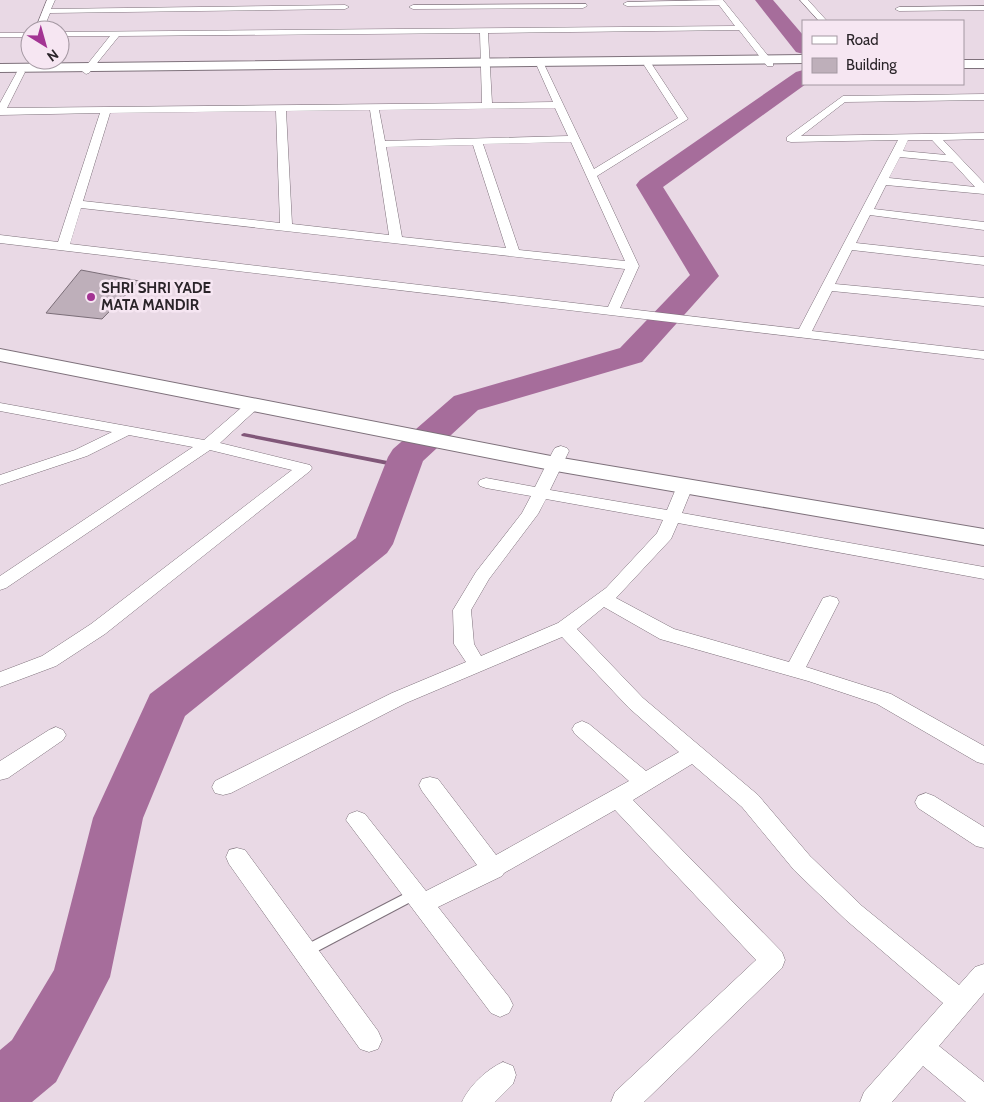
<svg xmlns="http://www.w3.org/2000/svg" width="984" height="1102" font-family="Cabin,sans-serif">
<rect width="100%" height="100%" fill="#e9d9e5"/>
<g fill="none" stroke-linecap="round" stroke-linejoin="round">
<path fill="#815779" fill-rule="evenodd" d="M244,433L403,464L406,466L403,468L242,436L241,435L242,434Z"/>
<path fill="#a66d9b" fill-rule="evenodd" d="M755,0H773L803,35V54L796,52Z
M803,70V84H806L663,187L719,276L642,362L478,410L423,461L393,544L387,553L185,716L143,818L110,977L56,1082L32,1102H0V1050L12,1040L54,970L93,818L150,694L356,538L388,457L393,449L454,396L620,348L690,275L636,185L640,180L796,72Z"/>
</g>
<path fill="#beafba" stroke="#7b6e78" d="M81,270L139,281L102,319L46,313Z"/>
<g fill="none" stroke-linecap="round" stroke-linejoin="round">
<g stroke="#7e717b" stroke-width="2">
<path id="lane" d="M414,889L418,890L420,894L418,898L310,955L306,956L302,955L300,951L302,947Z"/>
</g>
<g stroke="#7e717b" stroke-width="1">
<path id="street" d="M47,0H55L51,9L345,5L349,7L345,9L50,13L43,30H35Z
M723,0L773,62V66H767L739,30L488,33L492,103L553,102L537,66L541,63L544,64L594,169L678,118L644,65L645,63H651L688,119L597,176L639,266L620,308L799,329L898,140L791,142L787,141V137L843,96L984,94V100L845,102L801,136L984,133V139L943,140L984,183V194L886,185L874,209L984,222V230L870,215L856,243L984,257V265L852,250L835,284L984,298V306L832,291L812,331L984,351V359L0,243V235L58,242L100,113L0,115V103L18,70L21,69L25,72L7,108L482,103L480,33L119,36L89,73L86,74L82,71L110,36H60V32L735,26L719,5L627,6L623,4L627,2ZM555,108L568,136L385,141L379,110ZM370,110L389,235L292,224L286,111ZM276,111L280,223L83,201L110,113ZM908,140H932L946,155L903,151ZM571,142L625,261L519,250L483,144ZM473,145L506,248L402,237L386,147ZM900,157L952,162L975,187L889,178ZM81,208L625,269L608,307L70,244Z
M800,0H808L827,21H819Z
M586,4L587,6L583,8L413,9L409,7L413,5Z
M984,6V10L899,11L895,9L899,7Z
M0,33H30V37H0Z
M253,401L258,402L260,405L258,408L220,443L310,465L312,468L310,471L105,634L56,666L0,687V672L42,656L91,624L292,470L210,450L6,588L0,590V576L193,447L129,435L87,456L0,485V475L75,450L112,432L0,411V403L204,440L248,402Z
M561,446L567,448L569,451L550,490L667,510L677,486L679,483H691L693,486L682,513L984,567V579L678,523L671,539L616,598L674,629L789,662L823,598L830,596L837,598L839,602L806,667L891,694L984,746V764L977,762L877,704L808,681L660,639L604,607L577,629L643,698L758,795L810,856L862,906L959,985L975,967L984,964V993L939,1046L984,1082V1102H966L923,1066L892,1102H860L864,1092L943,1003L846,920L794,870L742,807L692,764L633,800L782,952L785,960L782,968L644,1102H611L615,1092L756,960L615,810L504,873L502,876L438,907L509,997L513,1005L509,1013L500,1017L491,1013L346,820L349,814L357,811L365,814L426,891L477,865L422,791L419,785L422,779L430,777L438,779L496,855L629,781L575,734L572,729L575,724L582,721L589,724L646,771L679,752L629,708L562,637L406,703L231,793L223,795L215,793L212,787L215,781L392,693L466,662L454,644L453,610L476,572L522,513L531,496L486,488L480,486L478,483L480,480L486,478L535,487L553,451L555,448ZM546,499L663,520L657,533L606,588L558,623L481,656L474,644L471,610L489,579L538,514Z
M56,727L63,730L66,735L63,740L8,778L0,780V761L49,730Z
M926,793L934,796L984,827V848L976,846L918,808L915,802L918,796Z
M237,848L245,850L378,1031L382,1040L378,1049L369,1052L360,1049L229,864L226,857L229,850Z
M503,1062L513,1066L516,1075L513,1084L495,1102H462C469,1086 487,1069 503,1062Z"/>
</g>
<g stroke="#7e717b" stroke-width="2">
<path id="secondary" d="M803,55V63L0,72V64Z
M963,60H984V68H963Z
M0,349L556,457L984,529V545L556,471L0,361Z"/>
</g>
<use href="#lane" fill="#fff" fill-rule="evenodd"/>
<use href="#street" fill="#fff" fill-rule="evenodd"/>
<use href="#secondary" fill="#fff" fill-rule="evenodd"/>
</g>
<circle fill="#a33493" stroke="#f6e6f2" stroke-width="2" cx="91" cy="297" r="5"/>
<g text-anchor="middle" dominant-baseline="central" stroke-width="5" stroke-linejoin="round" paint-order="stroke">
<g font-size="15" font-weight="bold" fill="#2a2429" stroke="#f6e6f2" text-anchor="start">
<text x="101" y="288">SHRI SHRI YADE<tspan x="101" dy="17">MATA MANDIR</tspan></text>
</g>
</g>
<rect x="802" y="20" width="162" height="65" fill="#f6e6f2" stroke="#a498a2"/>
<rect x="812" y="36" width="25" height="8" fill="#ffffff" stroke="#a498a2"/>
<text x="846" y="45" font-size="15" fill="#2a2429">Road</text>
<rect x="812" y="58" width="25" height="15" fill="#beafba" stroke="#a498a2"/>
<text x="846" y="70" font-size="15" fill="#2a2429">Building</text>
<g transform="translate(45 45) rotate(143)"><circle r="24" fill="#f6e6f2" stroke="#a498a2"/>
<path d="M0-4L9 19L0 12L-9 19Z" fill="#a33493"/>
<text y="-8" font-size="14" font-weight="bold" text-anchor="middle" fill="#2a2429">N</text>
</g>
</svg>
